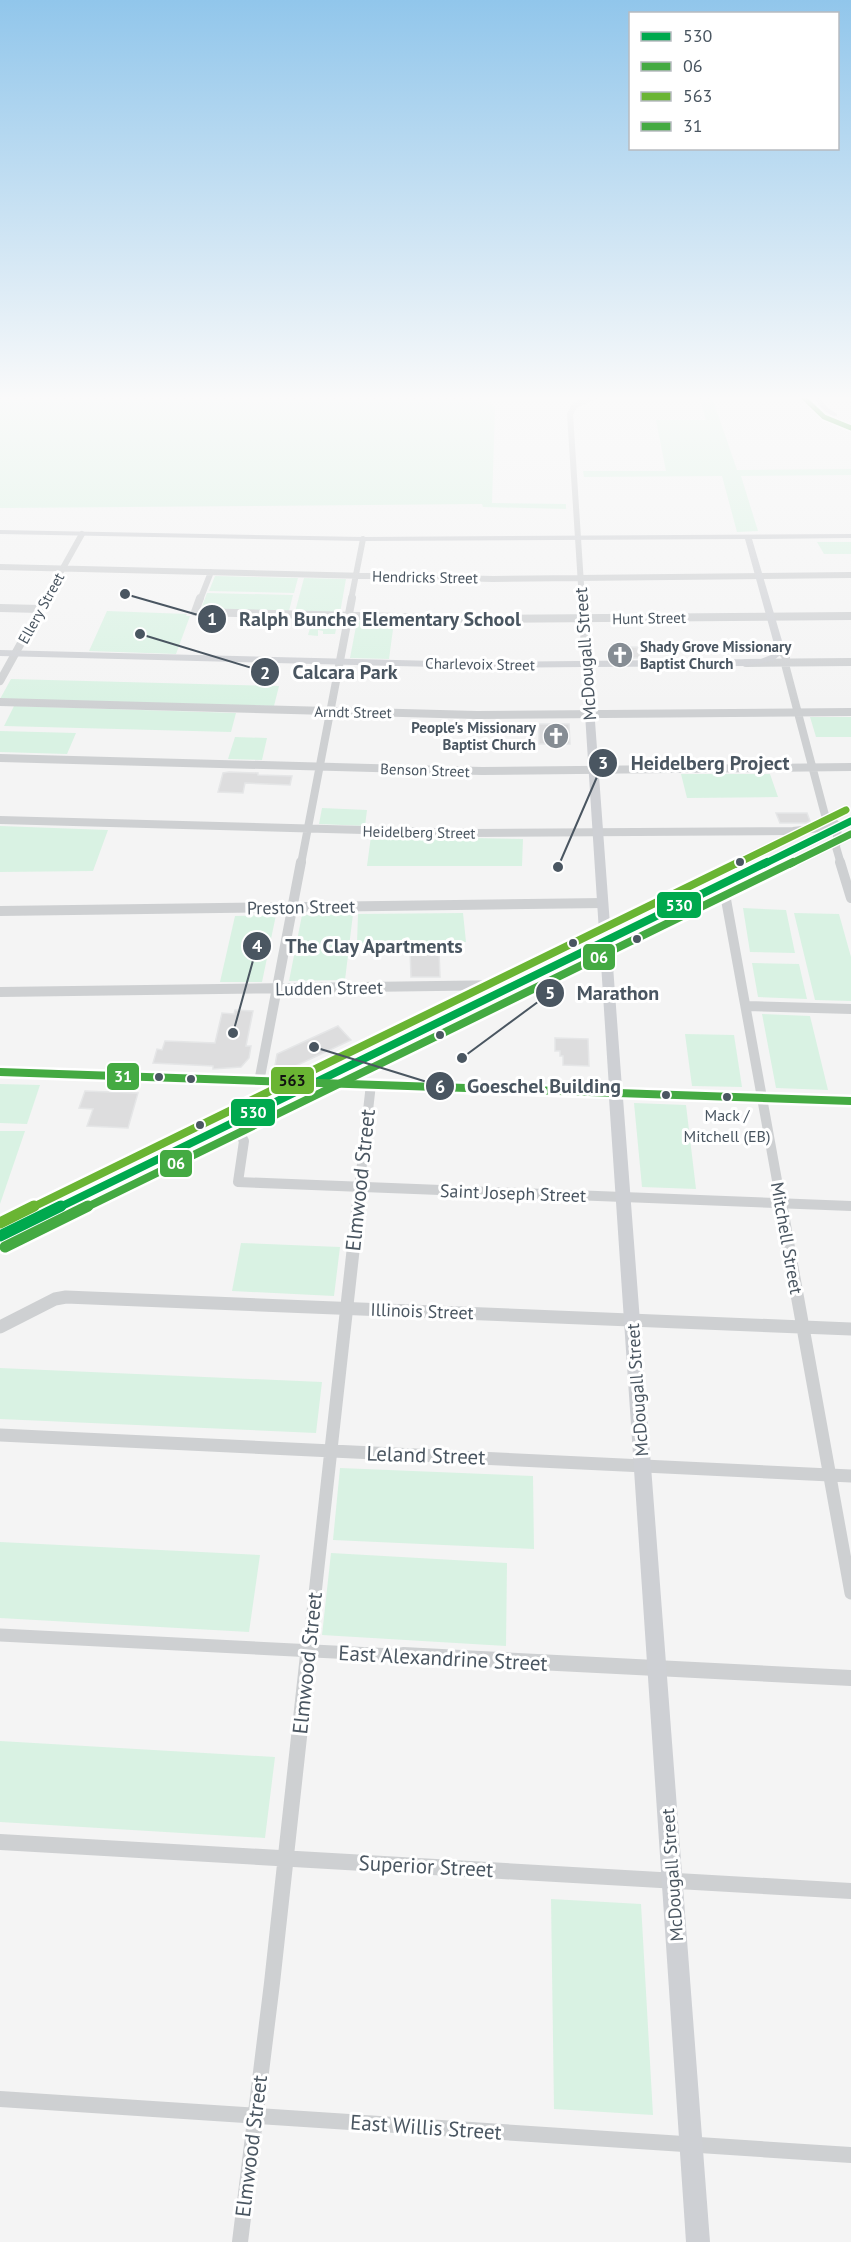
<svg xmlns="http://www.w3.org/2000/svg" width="851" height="2242" font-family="'PT Sans',sans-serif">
<rect width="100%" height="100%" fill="#f4f4f4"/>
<path fill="#d9f2e3" d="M0,397H484L495,408L492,503L566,504V509L483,507L482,504L0,508Z
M699,397H712L737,470L851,469V475L741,476L758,531L737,532L722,476L584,477L583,471H666L656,420H706Z
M817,542H851V554H824Z
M215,576L298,578L294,593L209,591Z
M304,578L346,579L340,613L295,612Z
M207,593L293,595L289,611L201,609Z
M107,611L187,614L186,616H190L176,654L89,651Z
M304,619L338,620L335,634H323V631L318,630V636L308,635L310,628L302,627Z
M357,621L394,622L389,659L350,658Z
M11,679L279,686L274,706L0,699Z
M14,706L236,713L231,732L4,726Z
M810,717H851V737H816Z
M0,731L76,733L67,754L0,752Z
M235,737L267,738L262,760L228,759Z
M681,774H770L778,797L687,798Z
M322,808L367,810L365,826L319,824Z
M0,826L108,830L93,871L0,872Z
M371,836L523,839L522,866H367Z
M743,908L786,910L795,953L750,952Z
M463,913L466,942L357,943L358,914Z
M794,913L839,914L851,957V1001L815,1000Z
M353,914L345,980L289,981L302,915Z
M276,915L262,982H220L235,916Z
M752,963L799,964L807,999L758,997Z
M762,1014L810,1016L828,1090L776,1088Z
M685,1034L734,1035L742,1087L692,1086Z
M0,1084L40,1085L27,1124L0,1123Z
M634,1103L686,1105L696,1189L642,1187Z
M0,1131H25L0,1204Z
M241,1243L340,1247L334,1296L232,1291Z
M0,1368L322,1382L316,1433L0,1419Z
M340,1468L533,1476L534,1549L333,1540Z
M0,1542L260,1555L249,1632L0,1618Z
M331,1553L507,1563L506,1646L322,1635Z
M0,1741L275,1757L265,1838L0,1822Z
M551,1899L641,1904L653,2115L554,2109Z"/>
<path fill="#ddddde" stroke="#e5e6e7" stroke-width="1.5" d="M622,647H637L640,658H624Z
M539,724H569L570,744H539Z
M229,772L258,773V775L292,776L290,785L245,783L243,793L218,792L223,773Z
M776,813H807L810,821L806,823H780Z
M410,950H439L440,977H411Z
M235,1010L253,1011L246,1046H251L249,1058L241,1067L213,1069V1066L153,1063L157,1049L162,1050L165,1041L215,1043L222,1013L234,1014Z
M338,1026L351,1040L285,1071H274L277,1054Z
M555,1038L588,1039L589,1066L563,1065V1056H560V1051H555Z
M85,1091L138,1093L128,1128L87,1126L93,1109L79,1108Z"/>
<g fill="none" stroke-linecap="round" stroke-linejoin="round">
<path stroke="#ced0d2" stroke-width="6" d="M0,567L493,579L851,575
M45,600L82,534
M200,600L211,572
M351,600L363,539
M582,600L570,414L575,405L594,397"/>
<path stroke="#ced0d2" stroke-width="8" d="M200,598L195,612L479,619L851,616
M582,598L586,664
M0,608L40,609
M781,651L786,657L785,664L825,815L838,826
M746,663L851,662
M0,681L46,598
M0,702L477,715L851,712
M0,758L482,771L851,767
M0,820L472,833L793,831L838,826
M838,826L836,847L841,864
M301,864L352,598"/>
<path stroke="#ced0d2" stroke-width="10" d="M840,862L851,898
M723,883L782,1208
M0,911L603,903
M0,992L514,985
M747,1006L851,1009
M259,1082L301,862
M233,1122L244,1141L238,1182L851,1206
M357,1208L371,1084"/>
<path stroke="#ced0d2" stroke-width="13" d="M781,1206L851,1593
M0,1327L55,1299L66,1297L851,1329
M0,1435L851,1476
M0,1635L433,1657
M308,1657L358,1206"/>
<path stroke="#ced0d2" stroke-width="16" d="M403,1655L851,1678
M0,1842L851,1891
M0,2099L851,2155
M240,2242L272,1983L308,1655"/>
<path fill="#ced0d4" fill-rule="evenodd" d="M800,397H806C817,412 833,420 851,426V430C830,424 812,415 800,397Z
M813,397H819L828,408L837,414V416C826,416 819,405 813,397Z
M0,530L363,537L851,534V538L752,539L785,651L773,661L746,666L591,667L622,1088L851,1096V1106L623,1098L710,2242H686L609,1098L0,1077V1067L609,1088L582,667L477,668L0,656V650L477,662L761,659L771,655L776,651L745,539L363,541L0,534Z"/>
<path fill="#caced1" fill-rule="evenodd" d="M851,817V826L0,1243V1228Z"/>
<g stroke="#fff" stroke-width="10">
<path id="bus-1-far2" d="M764,864L851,821"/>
</g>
<g stroke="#fff" stroke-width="13">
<path id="bus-1-far1" d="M58,1208L767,862"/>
</g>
<g stroke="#fff" stroke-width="16">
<path id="bus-1" d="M0,1236L61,1206"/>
</g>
<g stroke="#fff" stroke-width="10">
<path id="bus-2-far2" d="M790,864L851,834"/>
</g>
<g stroke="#fff" stroke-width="13">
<path id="bus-2-far1" d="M85,1208L793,862"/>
</g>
<g stroke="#fff" stroke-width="16">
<path id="bus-2" d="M5,1247L88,1206"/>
</g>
<g stroke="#fff" stroke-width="10">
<path id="bus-3-far2" d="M736,864L846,810"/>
</g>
<g stroke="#fff" stroke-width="13">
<path id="bus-3-far1" d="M31,1208L739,862"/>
</g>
<g stroke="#fff" stroke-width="16">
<path id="bus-3" d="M0,1223L34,1206"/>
</g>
<g stroke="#fff" stroke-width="13">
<path id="bus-4" d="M0,1072L851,1101"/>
</g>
<g stroke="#fff" stroke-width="8">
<path id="bus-5" d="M803,397L824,417L851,428"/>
</g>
<use href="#bus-1-far2" stroke="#00a94e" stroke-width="7"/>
<use href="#bus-1-far1" stroke="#00a94e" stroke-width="8"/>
<use href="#bus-1" stroke="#00a94e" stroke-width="11"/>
<use href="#bus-2-far2" stroke="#44aa42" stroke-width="7"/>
<use href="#bus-2-far1" stroke="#44aa42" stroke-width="8"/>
<use href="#bus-2" stroke="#44aa42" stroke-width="11"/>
<use href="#bus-3-far2" stroke="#6ab533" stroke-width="7"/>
<use href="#bus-3-far1" stroke="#6ab533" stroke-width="8"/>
<use href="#bus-3" stroke="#6ab533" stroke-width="11"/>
<use href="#bus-4" stroke="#44aa42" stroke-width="8"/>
<use href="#bus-5" stroke="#44aa42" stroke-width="5"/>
</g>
<linearGradient id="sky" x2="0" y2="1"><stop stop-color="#91c6eb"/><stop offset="0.56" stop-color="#fafafa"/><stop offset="1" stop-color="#fafafa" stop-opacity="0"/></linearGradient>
<rect width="851" height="711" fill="url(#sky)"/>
<defs>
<g id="church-disc" transform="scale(1.35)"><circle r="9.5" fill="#868d94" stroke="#fff"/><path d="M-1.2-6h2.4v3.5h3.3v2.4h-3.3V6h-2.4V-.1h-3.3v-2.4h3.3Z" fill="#fff"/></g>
</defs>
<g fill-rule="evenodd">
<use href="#church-disc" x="620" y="655"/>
<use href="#church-disc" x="556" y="736"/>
</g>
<g fill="#4a5661" stroke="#fff" stroke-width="2">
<circle cx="740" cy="862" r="5"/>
<circle cx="637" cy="939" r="5"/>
<circle cx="573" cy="943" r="5"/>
<circle cx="440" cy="1035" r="5"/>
<circle cx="159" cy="1077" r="5"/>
<circle cx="191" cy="1079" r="5"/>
<circle cx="666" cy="1095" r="5"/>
<circle cx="727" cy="1097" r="5"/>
<circle cx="200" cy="1125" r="5"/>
</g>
<g text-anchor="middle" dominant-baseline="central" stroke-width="6" stroke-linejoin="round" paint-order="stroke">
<g font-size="15" fill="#4a5661" stroke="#fff">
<text transform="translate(425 577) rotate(1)">Hendricks Street</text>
<text transform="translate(41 608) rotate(-61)">Ellery Street</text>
<text transform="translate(649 618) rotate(-1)">Hunt Street</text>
<text transform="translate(480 664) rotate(1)">Charlevoix Street</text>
<text transform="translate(353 712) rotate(1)">Arndt Street</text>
<text transform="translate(425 770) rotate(2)">Benson Street</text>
<text transform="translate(419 832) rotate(1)">Heidelberg Street</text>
</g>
<g font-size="15" font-weight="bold" fill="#4a5661" stroke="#fff" text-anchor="start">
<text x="640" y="646">Shady Grove Missionary<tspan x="640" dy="17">Baptist Church</tspan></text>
<text x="536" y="727" text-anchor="end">People's Missionary<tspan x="536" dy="17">Baptist Church</tspan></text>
</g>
<g font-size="16" fill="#4a5661" stroke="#fff">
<text x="727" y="1115">Mack /<tspan x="727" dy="21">Mitchell (EB)</tspan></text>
</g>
<g font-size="18" fill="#4a5661" stroke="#fff">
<text transform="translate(585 654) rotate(-94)">McDougall Street</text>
<text transform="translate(301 907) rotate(-1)">Preston Street</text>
<text transform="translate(329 988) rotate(-1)">Ludden Street</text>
<text transform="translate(513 1193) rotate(2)">Saint Joseph Street</text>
<text transform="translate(787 1238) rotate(80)">Mitchell Street</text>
<text transform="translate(422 1311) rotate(2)">Illinois Street</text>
<text transform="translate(637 1390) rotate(-94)">McDougall Street</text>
<text transform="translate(672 1875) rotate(-94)">McDougall Street</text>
</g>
<g font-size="21" fill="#4a5661" stroke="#fff">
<text transform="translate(360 1180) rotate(-84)">Elmwood Street</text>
<text transform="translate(426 1455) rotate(2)">Leland Street</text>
<text transform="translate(443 1658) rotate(3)">East Alexandrine Street</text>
<text transform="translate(307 1663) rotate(-84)">Elmwood Street</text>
<text transform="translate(426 1866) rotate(3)">Superior Street</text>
<text transform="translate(426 2127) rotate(4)">East Willis Street</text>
<text transform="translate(251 2146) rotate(-83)">Elmwood Street</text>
</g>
</g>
<path fill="none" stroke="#4a5661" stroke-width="2" d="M125 594L212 619M140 634L265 672M558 867L603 763M233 1033L257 946M462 1058L550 993M314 1047L440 1086"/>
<g fill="#4a5661" stroke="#fff" stroke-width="2">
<circle cx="125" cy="594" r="6"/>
<circle cx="140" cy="634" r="6"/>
<circle cx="558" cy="867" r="6"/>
<circle cx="233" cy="1033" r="6"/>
<circle cx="462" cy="1058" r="6"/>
<circle cx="314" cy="1047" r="6"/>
<circle cx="212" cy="619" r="15"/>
<circle cx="265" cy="672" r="15"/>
<circle cx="603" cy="763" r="15"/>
<circle cx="257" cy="946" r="15"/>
<circle cx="550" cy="993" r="15"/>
<circle cx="440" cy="1086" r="15"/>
</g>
<g font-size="18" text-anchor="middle" font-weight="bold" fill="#fff">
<text x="212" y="625">1</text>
<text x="265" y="679">2</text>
<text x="603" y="769">3</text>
<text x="257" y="952">4</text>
<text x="550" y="999">5</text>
<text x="440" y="1093">6</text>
</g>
<g font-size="20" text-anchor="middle" font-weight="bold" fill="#4a5661" stroke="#fff" stroke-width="6" stroke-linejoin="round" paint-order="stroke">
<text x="380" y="626">Ralph Bunche Elementary School</text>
<text x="345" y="679">Calcara Park</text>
<text x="710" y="770">Heidelberg Project</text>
<text x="374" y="953">The Clay Apartments</text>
<text x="618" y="1000">Marathon</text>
<text x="544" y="1093">Goeschel Building</text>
</g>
<g stroke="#fff" stroke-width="2">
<rect x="656" y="891" width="46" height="28" rx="6" fill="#00a94e"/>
<rect x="582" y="943" width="34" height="28" rx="6" fill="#44aa42"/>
<rect x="106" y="1062" width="34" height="29" rx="6" fill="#44aa42"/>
<rect x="270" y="1066" width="45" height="29" rx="6" fill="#6ab533"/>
<rect x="230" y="1098" width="46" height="29" rx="6" fill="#00a94e"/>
<rect x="159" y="1149" width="34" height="29" rx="6" fill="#44aa42"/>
</g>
<g font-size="16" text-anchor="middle" font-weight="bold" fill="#fff">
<text x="679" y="911">530</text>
<text x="599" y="963">06</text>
<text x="123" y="1082">31</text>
<text x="253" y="1118">530</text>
<text x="176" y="1169">06</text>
</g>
<g font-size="16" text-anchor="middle" font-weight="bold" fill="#111">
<text x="292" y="1086">563</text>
</g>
<rect x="629" y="12" width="210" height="138" fill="#ffffff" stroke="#b7bbc0" stroke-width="1.5"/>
<rect x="641" y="32" width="30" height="9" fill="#00a94e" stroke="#b7bbc0" stroke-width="1.5"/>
<text x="683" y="42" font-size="18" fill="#4a5661">530</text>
<rect x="641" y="62" width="30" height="9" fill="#44aa42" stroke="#b7bbc0" stroke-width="1.5"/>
<text x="683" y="72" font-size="18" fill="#4a5661">06</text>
<rect x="641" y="92" width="30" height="9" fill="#6ab533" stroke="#b7bbc0" stroke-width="1.5"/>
<text x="683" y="102" font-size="18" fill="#4a5661">563</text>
<rect x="641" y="122" width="30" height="9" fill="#44aa42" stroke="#b7bbc0" stroke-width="1.5"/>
<text x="683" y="132" font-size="18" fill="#4a5661">31</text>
</svg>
